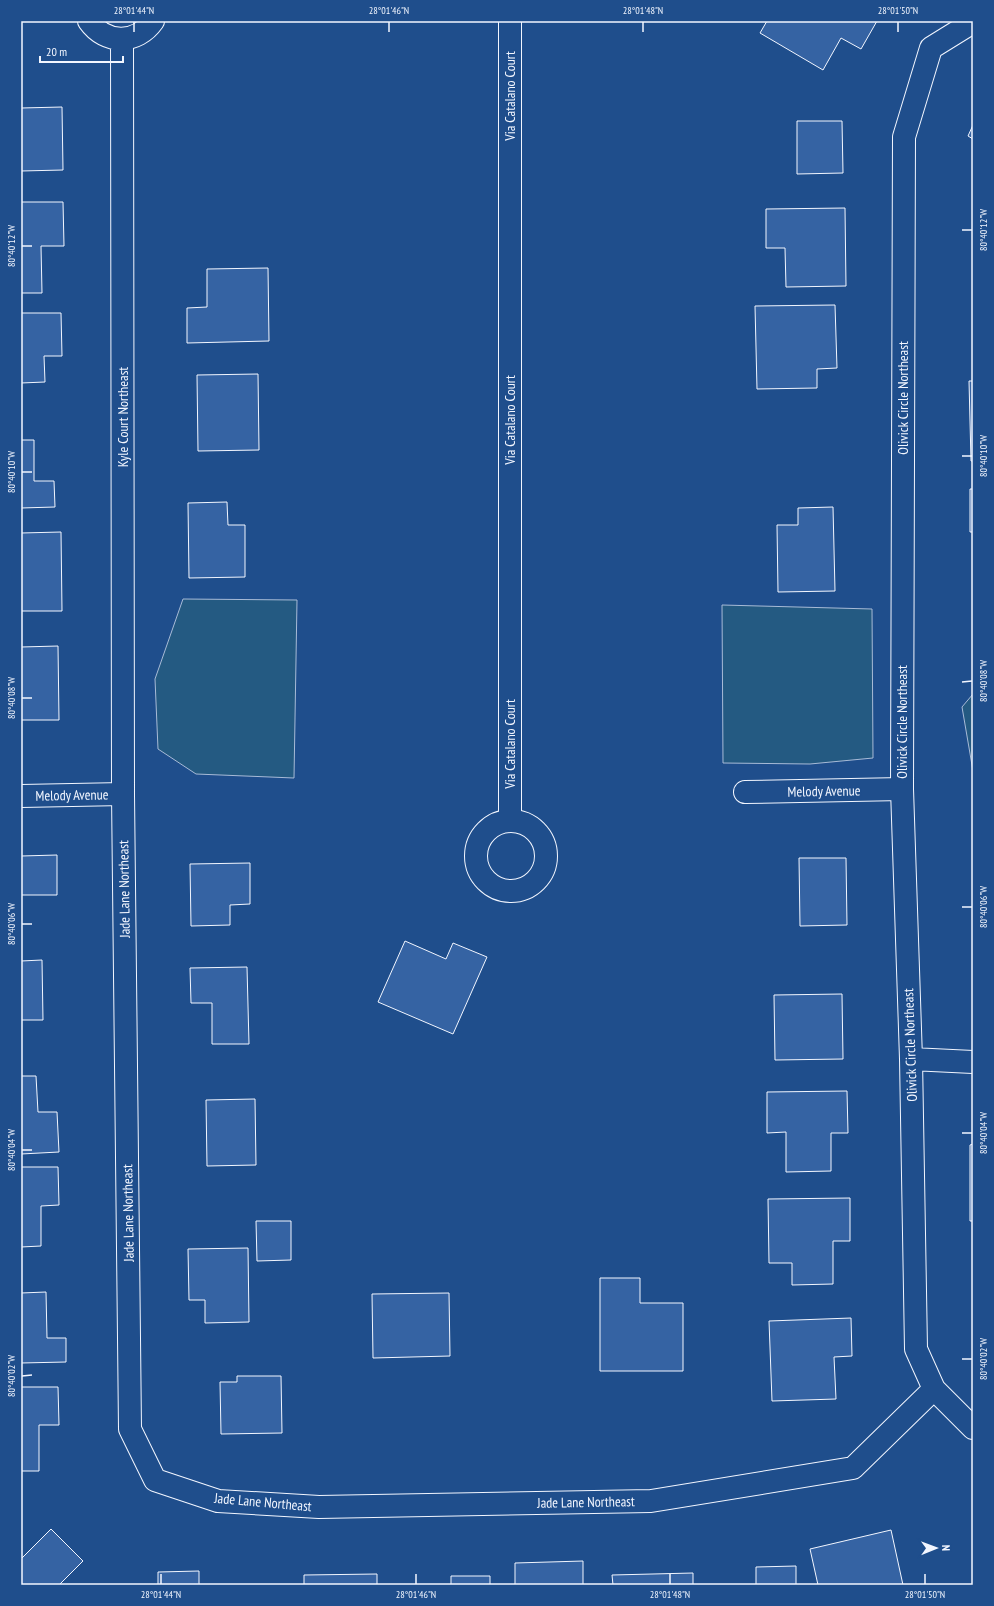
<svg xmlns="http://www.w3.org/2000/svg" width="994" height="1606" font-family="'PT Sans Narrow',sans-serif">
<rect width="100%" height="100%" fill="#1f4e8c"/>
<path fill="#245a82" stroke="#a8bbd7" d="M183,599L297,600L294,778L196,774L158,749L155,679Z
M722,605L872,609L873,758L810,764L723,763Z
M973,694V771L962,707Z"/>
<path fill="#3563a3" stroke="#f2f6ff" d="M767,21H877L861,49L841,38L823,70L760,33Z
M62,107L63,170L21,171V108Z
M797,121H842L843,173L797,174Z
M973,125V139L968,136Z
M21,202H63L64,246H41L42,293H21Z
M845,208L846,286L786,287L785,248H766V209Z
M268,268L269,341L187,343V308L207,307V269Z
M835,305L837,368L817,369V388L757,389L755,306Z
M21,313H61L62,356H44L45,382L21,383Z
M258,374L259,450L198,451L197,375Z
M969,381H973V461H971Z
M21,440H34V481H54L55,507L21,508Z
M970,489H973V532H970Z
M227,502L228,525H245V577L189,578L188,503Z
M833,507L835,591L778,592L777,525H798V508Z
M61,532L62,611H21V533Z
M58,646L59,720H21V647Z
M57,855V895H21V856Z
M799,858H846L847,925L800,926Z
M250,863V904L230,905V925L191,926L190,864Z
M405,941L446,959L453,943L487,957L453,1034L378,1002Z
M42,960L43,1020H21V961Z
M247,967L249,1044H212V1003H191L190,968Z
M842,994L843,1059L775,1060L774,995Z
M21,1076H36L38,1112H57L59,1152L21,1154Z
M847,1091L848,1133H831V1171L786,1172V1132L767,1133V1092Z
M255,1099L256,1165L207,1166L206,1100Z
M973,1144V1221H970V1145Z
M21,1167H58L59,1205L41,1206V1246L21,1247Z
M850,1198V1241H833V1284L792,1285V1263H769L768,1199Z
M256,1221H291V1260L257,1261Z
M248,1248L249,1322L205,1323V1300H189L188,1249Z
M600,1278H640V1303H683V1371H600Z
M46,1292L47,1338H66V1362L21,1363V1293Z
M449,1293L450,1356L373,1358L372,1294Z
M851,1318L852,1356L834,1357L836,1399L772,1401L769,1321Z
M237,1376H281L282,1433L221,1434L220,1382H237Z
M21,1387H58L59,1425H39V1471H21Z
M51,1529L83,1561L59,1585H21V1559Z
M891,1530L903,1585H818L810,1549Z
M583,1561V1585H515V1563Z
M796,1566V1585H756V1567Z
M199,1571V1585H158V1572Z
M693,1573V1585H613L612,1575Z
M377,1574V1585H304V1575Z
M451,1576H490V1585H451Z"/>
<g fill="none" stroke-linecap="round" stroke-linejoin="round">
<g stroke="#f2f6ff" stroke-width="24">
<path id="street" d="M89,21C106,45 137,44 153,21
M973,22L931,48L904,137L902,789L911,1059L916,1349L934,1389L973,1428
M122,39L123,794L130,1429L155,1480L218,1501L319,1507L651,1501L853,1468L934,1389
M745,792L902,789
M21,796L123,794
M510,820V21
M476 856a35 35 0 1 1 70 0a35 35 0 1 1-70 0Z
M911,1059L973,1062"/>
</g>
<use href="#street" stroke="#1f4e8c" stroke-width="22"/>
</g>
<path fill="none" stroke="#f2f6ff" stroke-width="1.5" d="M134,22V32M389,22V32M643,22V32M898,22V32M962,230H972M22,246H32M962,456H972M22,472H32M962,682L972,681M22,698H32M962,907H972M22,924H32M962,1133H972M22,1150H32M962,1359H972M22,1376L32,1375M161,1574V1584M416,1574V1584M670,1574V1584M925,1574V1584"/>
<g text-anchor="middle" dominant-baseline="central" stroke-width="3" stroke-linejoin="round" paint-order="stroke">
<g font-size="14" fill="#f2f6ff" stroke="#1f4e8c">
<text transform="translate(510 96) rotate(-90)">Via Catalano Court</text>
<text transform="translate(903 398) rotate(-90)">Olivick Circle Northeast</text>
<text transform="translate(123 417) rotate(-90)">Kyle Court Northeast</text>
<text transform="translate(510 420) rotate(-90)">Via Catalano Court</text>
<text transform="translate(902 722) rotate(-90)">Olivick Circle Northeast</text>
<text transform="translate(510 744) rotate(-90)">Via Catalano Court</text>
<text transform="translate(824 791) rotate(-1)">Melody Avenue</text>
<text transform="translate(72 795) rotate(-1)">Melody Avenue</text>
<text transform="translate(124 889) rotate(-91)">Jade Lane Northeast</text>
<text transform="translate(910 1045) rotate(-92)">Olivick Circle Northeast</text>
<text transform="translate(128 1213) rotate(-91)">Jade Lane Northeast</text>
<text transform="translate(263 1502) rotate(5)">Jade Lane Northeast</text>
<text transform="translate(586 1502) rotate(-1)">Jade Lane Northeast</text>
</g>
</g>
<rect width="994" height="1606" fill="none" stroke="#1f4e8c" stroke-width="44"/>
<g transform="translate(936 1548) rotate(89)" stroke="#1f4e8c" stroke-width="3" paint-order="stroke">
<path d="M0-3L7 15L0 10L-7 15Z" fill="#f2f6ff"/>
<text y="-6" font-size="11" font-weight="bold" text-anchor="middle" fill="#f2f6ff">N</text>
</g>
<path d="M40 56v6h83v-6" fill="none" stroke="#f2f6ff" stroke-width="2"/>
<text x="46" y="56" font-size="12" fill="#f2f6ff" stroke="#1f4e8c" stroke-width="3" paint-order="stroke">20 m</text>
<rect x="22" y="22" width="950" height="1562" fill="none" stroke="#f2f6ff" stroke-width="1.5"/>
<g font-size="10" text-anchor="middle" fill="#f2f6ff">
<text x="134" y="14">28°01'44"N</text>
<text x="389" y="14">28°01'46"N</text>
<text x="643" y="14">28°01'48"N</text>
<text x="898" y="14">28°01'50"N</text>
<text transform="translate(983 230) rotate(-90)" y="4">80°40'12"W</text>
<text transform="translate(11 246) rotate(-90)" y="4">80°40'12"W</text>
<text transform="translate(983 456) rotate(-90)" y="4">80°40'10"W</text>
<text transform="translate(11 472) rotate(-90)" y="4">80°40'10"W</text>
<text transform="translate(983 681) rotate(-90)" y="4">80°40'08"W</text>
<text transform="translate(11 698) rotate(-90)" y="4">80°40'08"W</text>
<text transform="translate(983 907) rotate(-90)" y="4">80°40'06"W</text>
<text transform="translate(11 924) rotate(-90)" y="4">80°40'06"W</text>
<text transform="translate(983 1133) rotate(-90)" y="4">80°40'04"W</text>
<text transform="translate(11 1150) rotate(-90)" y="4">80°40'04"W</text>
<text transform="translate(983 1359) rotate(-90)" y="4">80°40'02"W</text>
<text transform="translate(11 1376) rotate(-90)" y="4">80°40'02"W</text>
<text x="161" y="1598">28°01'44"N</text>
<text x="416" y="1598">28°01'46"N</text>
<text x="670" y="1598">28°01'48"N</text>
<text x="925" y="1598">28°01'50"N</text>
</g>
</svg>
